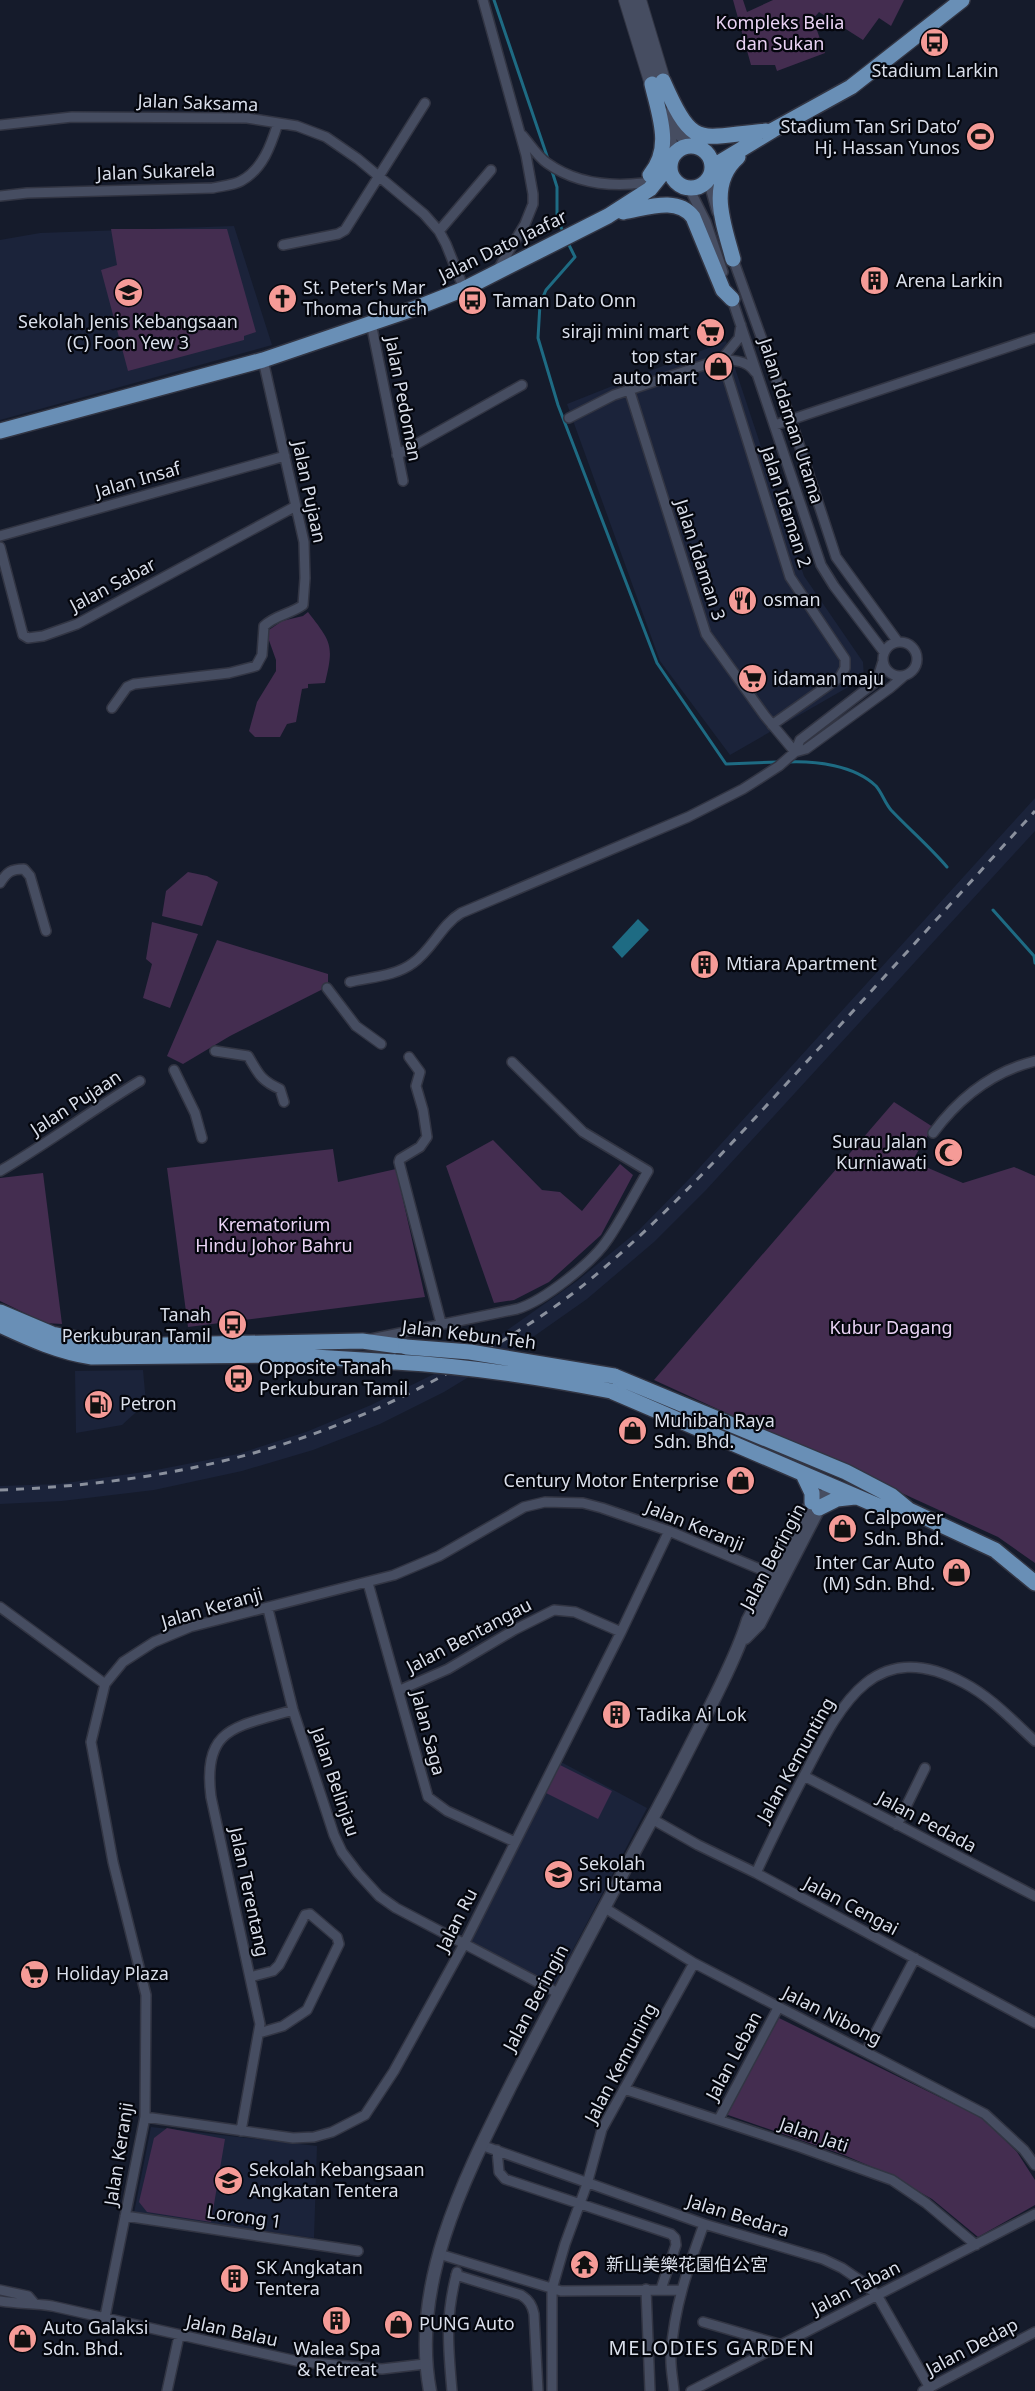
<svg xmlns="http://www.w3.org/2000/svg" width="1035" height="2391" viewBox="0 0 1035 2391" font-family="'Noto Sans','Noto Sans SC',sans-serif">
	<style>
		.built { fill: #1b233a }
		.green { fill: #442d50 }
		.water { fill: #1e6b83 }
		.lines { fill: none; stroke-linecap: round; stroke-linejoin: round }
		.stream { stroke: #1e6b83; stroke-width: 3 }
		.minor-casing { stroke: #323543; stroke-width: 12 }
		.tertiary-casing { stroke: #323543; stroke-width: 15 }
		.secondary-casing { stroke: #323543; stroke-width: 16 }
		.primary-casing { stroke: #323543; stroke-width: 18 }
		.minor { stroke: #464d61; stroke-width: 9 }
		.tertiary { stroke: #464d61; stroke-width: 12 }
		.secondary { stroke: #464d61; stroke-width: 14 }
		.primary { stroke: #698fb6; stroke-width: 15 }
		.rail { stroke: #8a909d; stroke-width: 3; stroke-dasharray: 8 8; stroke-linecap: butt }
		.primary-bridge-casing { stroke: #323543; stroke-width: 18; stroke-linecap: butt }
		.primary-bridge { stroke: #698fb6; stroke-width: 15 }
		.labels { text-anchor: middle; stroke-width: 4.5; stroke-linejoin: round; paint-order: stroke }
		.park-label { font-size: 18px; fill: #ead3f5; stroke: #04060d }
		.poi-label { font-size: 18px; fill: #dadfeb; stroke: #04060d; text-anchor: start }
		.street-label { font-size: 18px; fill: #dadfeb; stroke: #04060d }
		.neighbourhood-label { font-size: 20px; letter-spacing: 1.5px; fill: #dadfeb; stroke: #04060d }
	</style>
	<rect width="100%" height="100%" fill="#151b2b"/>
	<path class="built" d="M 234,226 L 272,345 L 0,420 L 0,240 L 40,233 Z
		M 726,341 L 804,576 L 863,662 L 864,678 L 730,755 L 660,661 L 567,404 Z
		M 1035,798 L 1035,831 L 706,1190 L 654,1242 L 587,1299 L 523,1344 L 444,1392 L 380,1424 L 313,1450 L 242,1471 L 154,1490 L 62,1501 L 0,1504 L 0,1486 L 59,1484 L 151,1471 L 238,1454 L 306,1432 L 371,1405 L 434,1374 L 503,1333 L 577,1281 L 639,1230 L 691,1177 Z
		M 143,1370 L 146,1403 L 122,1425 L 76,1433 L 75,1371 Z
		M 561,1762 L 647,1808 L 554,1986 L 469,1940 Z
		M 151,2127 L 317,2146 L 314,2238 L 134,2213 Z"/>
	<path class="green" d="M 733,0 L 743,0 L 747,12 L 773,0 L 904,0 L 891,26 L 879,18 L 863,40 L 819,12 L 813,19 L 825,53 L 777,71 L 775,65 L 751,65 Z
		M 111,229 L 227,229 L 256,332 L 244,336 L 244,340 L 128,371 L 101,270 L 117,265 Z
		M 308,612 C 332,643 334,645 325,683 L 308,684 L 308,688 L 302,689 L 296,722 L 287,724 L 280,737 L 255,737 L 249,731 L 257,702 L 276,671 L 276,660 L 266,632 L 282,621 L 303,616 Z
		M 188,872 L 207,876 L 218,882 L 202,926 L 162,916 L 166,891 Z
		M 152,922 L 198,934 L 170,1008 L 143,998 L 152,964 L 146,959 Z
		M 217,940 L 328,974 L 328,982 L 321,990 L 230,1036 L 183,1064 L 167,1056 Z
		M 894,1102 L 933,1127 L 912,1161 L 963,1183 L 1014,1167 L 1035,1176 L 1035,1563 L 998,1537 L 654,1380 Z
		M 493,1140 L 542,1190 L 560,1192 L 582,1211 L 620,1164 L 633,1175 L 601,1235 L 549,1282 L 514,1300 L 494,1303 L 446,1166 Z
		M 333,1149 L 338,1182 L 396,1169 L 425,1297 L 188,1327 L 167,1168 Z
		M 43,1173 L 62,1324 L 45,1323 L 0,1301 L 0,1178 Z
		M 560,1765 L 612,1791 L 598,1819 L 546,1793 Z
		M 779,2018 L 982,2118 L 1017,2152 L 1035,2180 L 1035,2205 L 978,2237 L 932,2199 L 886,2173 L 844,2155 L 728,2115 L 728,2110 Z
		M 167,2128 L 225,2139 L 211,2222 L 147,2212 L 139,2202 L 154,2138 Z"/>
	<path class="water" d="M 638,919 L 649,930 L 622,958 L 612,947 Z"/>
	<g class="lines">
		<path class="stream" d="M 494,0 L 548,159
			M 551,168 L 557,187 L 557,218 L 564,234
			M 568,243 L 575,257 L 546,290 L 540,304 L 538,338 L 558,405 L 657,663 L 726,764 L 778,762
			M 788,762 C 816,761 854,765 876,786 C 882,793 885,803 891,810 C 909,829 929,846 947,867
			M 993,910 L 1034,956 L 1035,963"/>
		<defs>
			<path id="minor" d="M 483,0 L 526,155 L 533,194 L 533,204 L 525,224 L 497,271
				M 0,125 L 72,117 L 247,118 L 297,126 L 326,137 L 358,159 L 424,214 L 439,231 L 446,244 L 464,289
				M 522,135 C 530,144 537,156 547,163 C 575,183 610,187 643,183
				M 708,180 L 717,212
				M 689,188 L 706,222 L 723,272
				M 0,196 L 27,193 L 213,188 C 222,186 234,185 241,181 C 263,169 271,145 278,123
				M 439,231 L 491,170
				M 283,245 L 338,234 L 345,230 L 425,103
				M 732,256 L 791,420 L 836,557 L 898,642
				M 731,296 L 821,565 L 834,586 L 884,652
				M 371,323 L 403,481
				M 722,359 L 790,577 L 845,659 L 845,668 L 840,677 L 772,725
				M 722,359 L 739,338 L 741,325
				M 629,389 L 706,634 L 765,716 L 795,752
				M 569,418 L 614,395 L 722,359 C 735,361 747,360 755,372
				M 775,425 L 1035,338
				M 397,455 L 522,385
				M 0,536 L 285,456
				M 0,547 L 23,635 L 28,638 L 43,636 L 77,624 L 296,506
				M883 659a17 17 0 1 1 34 0a17 17 0 1 1-34 0Z
				M 112,708 L 127,687 L 134,684 L 229,673 L 256,666 L 262,655 L 264,626 C 275,615 291,614 303,605 L 305,578 L 304,542 L 263,360
				M 795,752 L 800,740 L 873,684 L 879,674 L 883,661
				M 0,883 C 7,872 11,869 24,869 L 30,876 L 46,931
				M 350,982 C 371,977 396,976 413,963 C 432,950 441,925 461,913 L 688,817 L 743,789 L 779,766 L 795,752 L 806,749 L 890,688 L 904,676
				M 327,988 L 356,1026 L 381,1044
				M 215,1051 L 248,1056 C 259,1074 260,1080 280,1089 L 284,1102
				M 409,1057 L 420,1072 L 416,1086 L 423,1110 L 427,1137 L 420,1147 L 400,1159 L 399,1162 L 441,1323
				M 174,1070 L 195,1113 L 202,1138
				M 933,1133 C 959,1098 991,1072 1035,1061
				M 0,1171 C 48,1143 92,1110 140,1081
				M 371,1339 L 517,1309 C 544,1301 593,1262 608,1239 C 623,1217 635,1193 648,1171 L 583,1132 L 512,1062
				M 368,1583 L 428,1797 L 447,1811 L 515,1842
				M 0,1607 L 105,1684
				M 268,1609 L 293,1710 L 334,1835 L 342,1852 L 358,1873 L 379,1896 L 396,1908 L 558,1993
				M 400,1690 L 448,1669 L 514,1630 L 554,1610 L 575,1612 L 621,1632
				M 804,1776 L 1035,1896
				M 652,1819 L 698,1845 L 756,1873 L 1035,2023
				M 897,1825 L 925,1768
				M 756,1873 C 772,1838 789,1804 807,1770 C 842,1702 876,1636 964,1683 C 991,1697 1013,1721 1035,1741
				M 605,1908 L 694,1963 L 985,2114 L 1024,2150 L 1035,2165
				M 250,1977 L 273,1971 L 279,1965 L 305,1915 L 310,1914 L 337,1937 L 339,1944 L 307,2010 L 283,2026 L 259,2033
				M 866,2051 L 915,1958
				M 624,2089 L 800,2147 L 892,2180 L 926,2203 L 976,2245
				M 145,2117 L 293,2138 L 314,2137 L 332,2132 L 365,2115 L 394,2071 L 462,1948 L 621,1632 L 669,1531
				M 719,2119 L 778,2008
				M 241,2131 L 260,2024 L 211,1797 C 202,1726 237,1727 293,1710
				M 481,2145 L 704,2224 L 823,2259 L 842,2268 L 861,2281 L 877,2295 L 930,2388
				M 497,2150 L 499,2172 L 505,2179 L 671,2234 L 675,2238 L 676,2245 L 661,2289
				M 125,2216 L 358,2251
				M 439,2254 L 561,2291 L 680,2290
				M 456,2275 L 521,2295 C 529,2300 532,2305 534,2314 L 538,2391
				M 646,2289 L 650,2391
				M 0,2290 L 28,2296 L 34,2303
				M 0,2301 C 18,2304 34,2303 52,2306 L 301,2362 L 382,2369 L 425,2364
				M 105,2317 L 145,2117 L 146,1995 L 113,1862 L 91,1742 L 105,1684 L 123,1662 L 154,1642 L 190,1627 L 394,1575 L 439,1556 L 524,1507 L 545,1502 L 583,1503 L 602,1508 L 669,1531 L 774,1575
				M 703,2322 L 782,2345
				M 167,2391 L 179,2336
				M 452,2391 C 448,2346 445,2317 457,2272
				M 552,2391 L 552,2289 L 565,2244 L 587,2184 L 602,2129 L 694,1963
				M 674,2391 C 673,2379 670,2366 671,2354 C 674,2307 688,2268 704,2224
				M 691,2391 L 1035,2214
				M 923,2391 L 1035,2332"/>
			<path id="tertiary" d="M 745,1638 L 759,1624 L 831,1485
				M 430,2391 C 410,2284 464,2179 511,2085 C 559,1992 608,1900 658,1808 C 678,1771 697,1733 716,1695 C 728,1670 740,1647 748,1620 L 816,1494"/>
			<path id="secondary" d="M 626,0 L 655,94
				M 639,0 L 666,90
				M 673,111 L 682,135 L 693,146
				M 664,121 L 673,154"/>
			<path id="primary" d="M 663,81 C 694,151 697,137 766,131
				M670 167a21 21 0 1 1 42 0a21 21 0 1 1-42 0Z
				M 712,167 L 773,130 L 851,87 L 962,0
				M 650,175 C 673,148 659,115 652,84
				M 623,212 C 647,208 677,196 693,217 L 723,290 L 732,299
				M 733,259 C 724,225 707,184 738,157
				M 0,431 L 263,360 L 416,308 L 464,289 L 608,216 L 650,189 L 670,164
				M 0,1312 L 52,1334 L 96,1343 L 162,1345 L 362,1341 L 406,1347
				M 0,1325 C 30,1339 59,1352 92,1357 L 282,1355 L 395,1362
				M 614,1376 L 846,1472 L 892,1496 L 909,1510 L 995,1550 L 1035,1583
				M 611,1391 L 883,1508 L 909,1510
				M 803,1474 L 812,1493 L 812,1502
				M 819,1508 L 837,1499 L 855,1497"/>
		</defs>
		<use href="#minor" class="minor-casing"/>
		<use href="#tertiary" class="tertiary-casing"/>
		<use href="#secondary" class="secondary-casing"/>
		<use href="#primary" class="primary-casing"/>
		<use href="#minor" class="minor"/>
		<use href="#tertiary" class="tertiary"/>
		<use href="#secondary" class="secondary"/>
		<use href="#primary" class="primary"/>
		<path class="rail" d="M 0,1490 C 180,1483 329,1446 484,1352 C 519,1331 554,1309 586,1283 C 664,1219 732,1143 800,1069 C 879,983 957,897 1035,811"/>
		<defs>
			<path id="primary-bridge" d="M 406,1347 L 470,1352 L 614,1376
				M 395,1362 C 467,1366 540,1377 611,1391"/>
		</defs>
		<use href="#primary-bridge" class="primary-bridge-casing"/>
		<use href="#primary-bridge" class="primary-bridge"/>
	</g>
	<defs>
		<symbol id="bus-disc" viewBox="-11 -11 22 22"><circle r="9.5" fill="#f59b97" stroke="#04060d"/><path d="M-5-6H5V4H4V6H2V4H-2V6H-4V4H-5ZM-3.5-4V0h7V-4ZM-3.5 1.2v1.5H-2V1.2ZM2 1.2v1.5H3.5V1.2Z" fill="#111"/></symbol>
		<symbol id="stadium-disc" viewBox="-11 -11 22 22"><circle r="9.5" fill="#f59b97" stroke="#04060d"/><path d="M0-5a6.5 5 0 1 0 0 10a6.5 5 0 1 0 0-10ZM-3.5-1.8h7v3.6h-7Z" fill="#111"/></symbol>
		<symbol id="building-disc" viewBox="-11 -11 22 22"><circle r="9.5" fill="#f59b97" stroke="#04060d"/><path d="M-4-6H4V6H1V3H-1V6H-4ZM-2.5-4.3h1.7v1.8h-1.7ZM.8-4.3h1.7v1.8H.8ZM-2.5-1h1.7V.8h-1.7ZM.8-1h1.7V.8H.8Z" fill="#111"/></symbol>
		<symbol id="school-disc" viewBox="-11 -11 22 22"><circle r="9.5" fill="#f59b97" stroke="#04060d"/><path d="M0-5L7-2L0 1L-7-2ZM-4 1L0 2.5L4 1V4Q0 6-4 4Z" fill="#111"/></symbol>
		<symbol id="church-disc" viewBox="-11 -11 22 22"><circle r="9.5" fill="#f59b97" stroke="#04060d"/><path d="M-1.2-6h2.4v3.5h3.3v2.4h-3.3V6h-2.4V-.1h-3.3v-2.4h3.3Z" fill="#111"/></symbol>
		<symbol id="supermarket-disc" viewBox="-11 -11 22 22"><circle r="9.5" fill="#f59b97" stroke="#04060d"/><path d="M-6-5.5h2.5l.6 2H6L4.5 2H-2.5L-4.4-4H-6ZM-1.5 3.2a1.3 1.3 0 1 0 .1 0ZM3 3.2a1.3 1.3 0 1 0 .1 0Z" fill="#111"/></symbol>
		<symbol id="shop-disc" viewBox="-11 -11 22 22"><circle r="9.5" fill="#f59b97" stroke="#04060d"/><path d="M-5-2.5h2.3a2.7 3.5 0 0 1 5.4 0H5L5.5 6h-11ZM-1.5-2.5h3a1.5 2.3 0 0 0-3 0Z" fill="#111"/></symbol>
		<symbol id="restaurant-disc" viewBox="-11 -11 22 22"><circle r="9.5" fill="#f59b97" stroke="#04060d"/><path d="M-5-6h1v4h1v-4h1v4h1v-4h1v5L-1.5 .5V6h-2V.5L-5-1ZM5-6V6H3V1.5H1.5Q1.5-4 5-6Z" fill="#111"/></symbol>
		<symbol id="mosque-disc" viewBox="-11 -11 22 22"><circle r="9.5" fill="#f59b97" stroke="#04060d"/><path d="M3.5-4.9A6 6 0 1 0 3.5 4.9A5 5 0 1 1 3.5-4.9Z" fill="#111"/></symbol>
		<symbol id="fuel-disc" viewBox="-11 -11 22 22"><circle r="9.5" fill="#f59b97" stroke="#04060d"/><path d="M-5.5-6h7V0h2V4h1.3V-2.5L3-4.5l.8-.8L6-3V5H2.5V1h-1V6h-7ZM-4.2-4.7v3.2H.2V-4.7Z" fill="#111"/></symbol>
		<symbol id="temple-disc" viewBox="-11 -11 22 22"><circle r="9.5" fill="#f59b97" stroke="#04060d"/><path d="M0-6L5-2H3V0L6.5 2.5H4V6H1.5V3h-3V6H-4V2.5H-6.5L-3 0V-2H-5Z" fill="#111"/></symbol>
	</defs>
	<g fill-rule="evenodd">
		<use href="#bus-disc" x="918" y="26" width="33" height="33"/>
		<use href="#stadium-disc" x="964" y="120" width="33" height="33"/>
		<use href="#building-disc" x="858" y="264" width="33" height="33"/>
		<use href="#school-disc" x="112" y="276" width="33" height="33"/>
		<use href="#church-disc" x="266" y="282" width="33" height="33"/>
		<use href="#bus-disc" x="456" y="284" width="33" height="33"/>
		<use href="#supermarket-disc" x="694" y="316" width="33" height="33"/>
		<use href="#shop-disc" x="702" y="350" width="33" height="33"/>
		<use href="#restaurant-disc" x="726" y="584" width="33" height="33"/>
		<use href="#supermarket-disc" x="736" y="662" width="33" height="33"/>
		<use href="#building-disc" x="688" y="948" width="33" height="33"/>
		<use href="#mosque-disc" x="932" y="1136" width="33" height="33"/>
		<use href="#bus-disc" x="216" y="1308" width="33" height="33"/>
		<use href="#bus-disc" x="222" y="1362" width="33" height="33"/>
		<use href="#fuel-disc" x="82" y="1388" width="33" height="33"/>
		<use href="#shop-disc" x="616" y="1414" width="33" height="33"/>
		<use href="#shop-disc" x="724" y="1464" width="33" height="33"/>
		<use href="#shop-disc" x="826" y="1512" width="33" height="33"/>
		<use href="#shop-disc" x="940" y="1556" width="33" height="33"/>
		<use href="#building-disc" x="600" y="1698" width="33" height="33"/>
		<use href="#school-disc" x="542" y="1858" width="33" height="33"/>
		<use href="#supermarket-disc" x="18" y="1958" width="33" height="33"/>
		<use href="#school-disc" x="212" y="2164" width="33" height="33"/>
		<use href="#temple-disc" x="568" y="2248" width="33" height="33"/>
		<use href="#building-disc" x="218" y="2262" width="33" height="33"/>
		<use href="#building-disc" x="320" y="2304" width="33" height="33"/>
		<use href="#shop-disc" x="382" y="2308" width="33" height="33"/>
		<use href="#shop-disc" x="6" y="2322" width="33" height="33"/>
	</g>
	<g class="labels">
		<g class="park-label">
			<text x="780" y="29">Kompleks Belia<tspan x="780" dy="21">dan Sukan</tspan></text>
			<text x="274" y="1231">Krematorium<tspan x="274" dy="21">Hindu Johor Bahru</tspan></text>
			<text x="891" y="1334">Kubur Dagang</text>
		</g>
		<g class="poi-label">
			<text x="935" y="77" text-anchor="middle">Stadium Larkin</text>
			<text x="960" y="133" text-anchor="end">Stadium Tan Sri Dato’<tspan x="960" dy="21">Hj. Hassan Yunos</tspan></text>
			<text x="896" y="287">Arena Larkin</text>
			<text x="303" y="294">St. Peter's Mar<tspan x="303" dy="21">Thoma Church</tspan></text>
			<text x="493" y="307">Taman Dato Onn</text>
			<text x="128" y="328" text-anchor="middle">Sekolah Jenis Kebangsaan<tspan x="128" dy="21">(C) Foon Yew 3</tspan></text>
			<text x="689" y="338" text-anchor="end">siraji mini mart</text>
			<text x="697" y="363" text-anchor="end">top star<tspan x="697" dy="21">auto mart</tspan></text>
			<text x="763" y="606">osman</text>
			<text x="773" y="685">idaman maju</text>
			<text x="726" y="970">Mtiara Apartment</text>
			<text x="927" y="1148" text-anchor="end">Surau Jalan<tspan x="927" dy="21">Kurniawati</tspan></text>
			<text x="211" y="1321" text-anchor="end">Tanah<tspan x="211" dy="21">Perkuburan Tamil</tspan></text>
			<text x="259" y="1374">Opposite Tanah<tspan x="259" dy="21">Perkuburan Tamil</tspan></text>
			<text x="120" y="1410">Petron</text>
			<text x="654" y="1427">Muhibah Raya<tspan x="654" dy="21">Sdn. Bhd.</tspan></text>
			<text x="719" y="1487" text-anchor="end">Century Motor Enterprise</text>
			<text x="864" y="1524">Calpower<tspan x="864" dy="21">Sdn. Bhd.</tspan></text>
			<text x="935" y="1569" text-anchor="end">Inter Car Auto<tspan x="935" dy="21">(M) Sdn. Bhd.</tspan></text>
			<text x="637" y="1721">Tadika Ai Lok</text>
			<text x="579" y="1870">Sekolah<tspan x="579" dy="21">Sri Utama</tspan></text>
			<text x="56" y="1980">Holiday Plaza</text>
			<text x="249" y="2176">Sekolah Kebangsaan<tspan x="249" dy="21">Angkatan Tentera</tspan></text>
			<text x="606" y="2271">新山美樂花園伯公宮</text>
			<text x="256" y="2274">SK Angkatan<tspan x="256" dy="21">Tentera</tspan></text>
			<text x="419" y="2330">PUNG Auto</text>
			<text x="43" y="2334">Auto Galaksi<tspan x="43" dy="21">Sdn. Bhd.</tspan></text>
			<text x="337" y="2355" text-anchor="middle">Walea Spa<tspan x="337" dy="21">&amp; Retreat</tspan></text>
		</g>
		<g class="street-label">
			<text transform="translate(198 103) rotate(2)" y="6">Jalan Saksama</text>
			<text transform="translate(156 172) rotate(-2)" y="6">Jalan Sukarela</text>
			<text transform="translate(503 246) rotate(-26)" y="6">Jalan Dato Jaafar</text>
			<text transform="translate(403 399) rotate(79)" y="6">Jalan Pedoman</text>
			<text transform="translate(791 421) rotate(72)" y="6">Jalan Idaman Utama</text>
			<text transform="translate(138 480) rotate(-16)" y="6">Jalan Insaf</text>
			<text transform="translate(309 492) rotate(78)" y="6">Jalan Pujaan</text>
			<text transform="translate(786 507) rotate(72)" y="6">Jalan Idaman 2</text>
			<text transform="translate(700 560) rotate(72)" y="6">Jalan Idaman 3</text>
			<text transform="translate(113 585) rotate(-28)" y="6">Jalan Sabar</text>
			<text transform="translate(76 1103) rotate(-33)" y="6">Jalan Pujaan</text>
			<text transform="translate(469 1335) rotate(7)" y="6">Jalan Kebun Teh</text>
			<text transform="translate(695 1526) rotate(22)" y="6">Jalan Keranji</text>
			<text transform="translate(773 1557) rotate(-62)" y="6">Jalan Beringin</text>
			<text transform="translate(212 1608) rotate(-16)" y="6">Jalan Keranji</text>
			<text transform="translate(469 1636) rotate(-28)" y="6">Jalan Bentangau</text>
			<text transform="translate(428 1733) rotate(75)" y="6">Jalan Saga</text>
			<text transform="translate(796 1760) rotate(-61)" y="6">Jalan Kemunting</text>
			<text transform="translate(335 1782) rotate(71)" y="6">Jalan Belinjau</text>
			<text transform="translate(927 1822) rotate(28)" y="6">Jalan Pedada</text>
			<text transform="translate(249 1892) rotate(78)" y="6">Jalan Terentang</text>
			<text transform="translate(851 1906) rotate(28)" y="6">Jalan Cengai</text>
			<text transform="translate(457 1920) rotate(-63)" y="6">Jalan Ru</text>
			<text transform="translate(536 1998) rotate(-62)" y="6">Jalan Beringin</text>
			<text transform="translate(832 2016) rotate(27)" y="6">Jalan Nibong</text>
			<text transform="translate(734 2056) rotate(-62)" y="6">Jalan Leban</text>
			<text transform="translate(621 2063) rotate(-62)" y="6">Jalan Kemuning</text>
			<text transform="translate(814 2135) rotate(19)" y="6">Jalan Jati</text>
			<text transform="translate(119 2154) rotate(-81)" y="6">Jalan Keranji</text>
			<text transform="translate(738 2216) rotate(17)" y="6">Jalan Bedara</text>
			<text transform="translate(244 2217) rotate(8)" y="6">Lorong 1</text>
			<text transform="translate(856 2288) rotate(-27)" y="6">Jalan Taban</text>
			<text transform="translate(232 2331) rotate(12)" y="6">Jalan Balau</text>
			<text transform="translate(972 2347) rotate(-28)" y="6">Jalan Dedap</text>
		</g>
		<g class="neighbourhood-label">
			<text x="712" y="2355">MELODIES GARDEN</text>
		</g>
	</g>
</svg>
